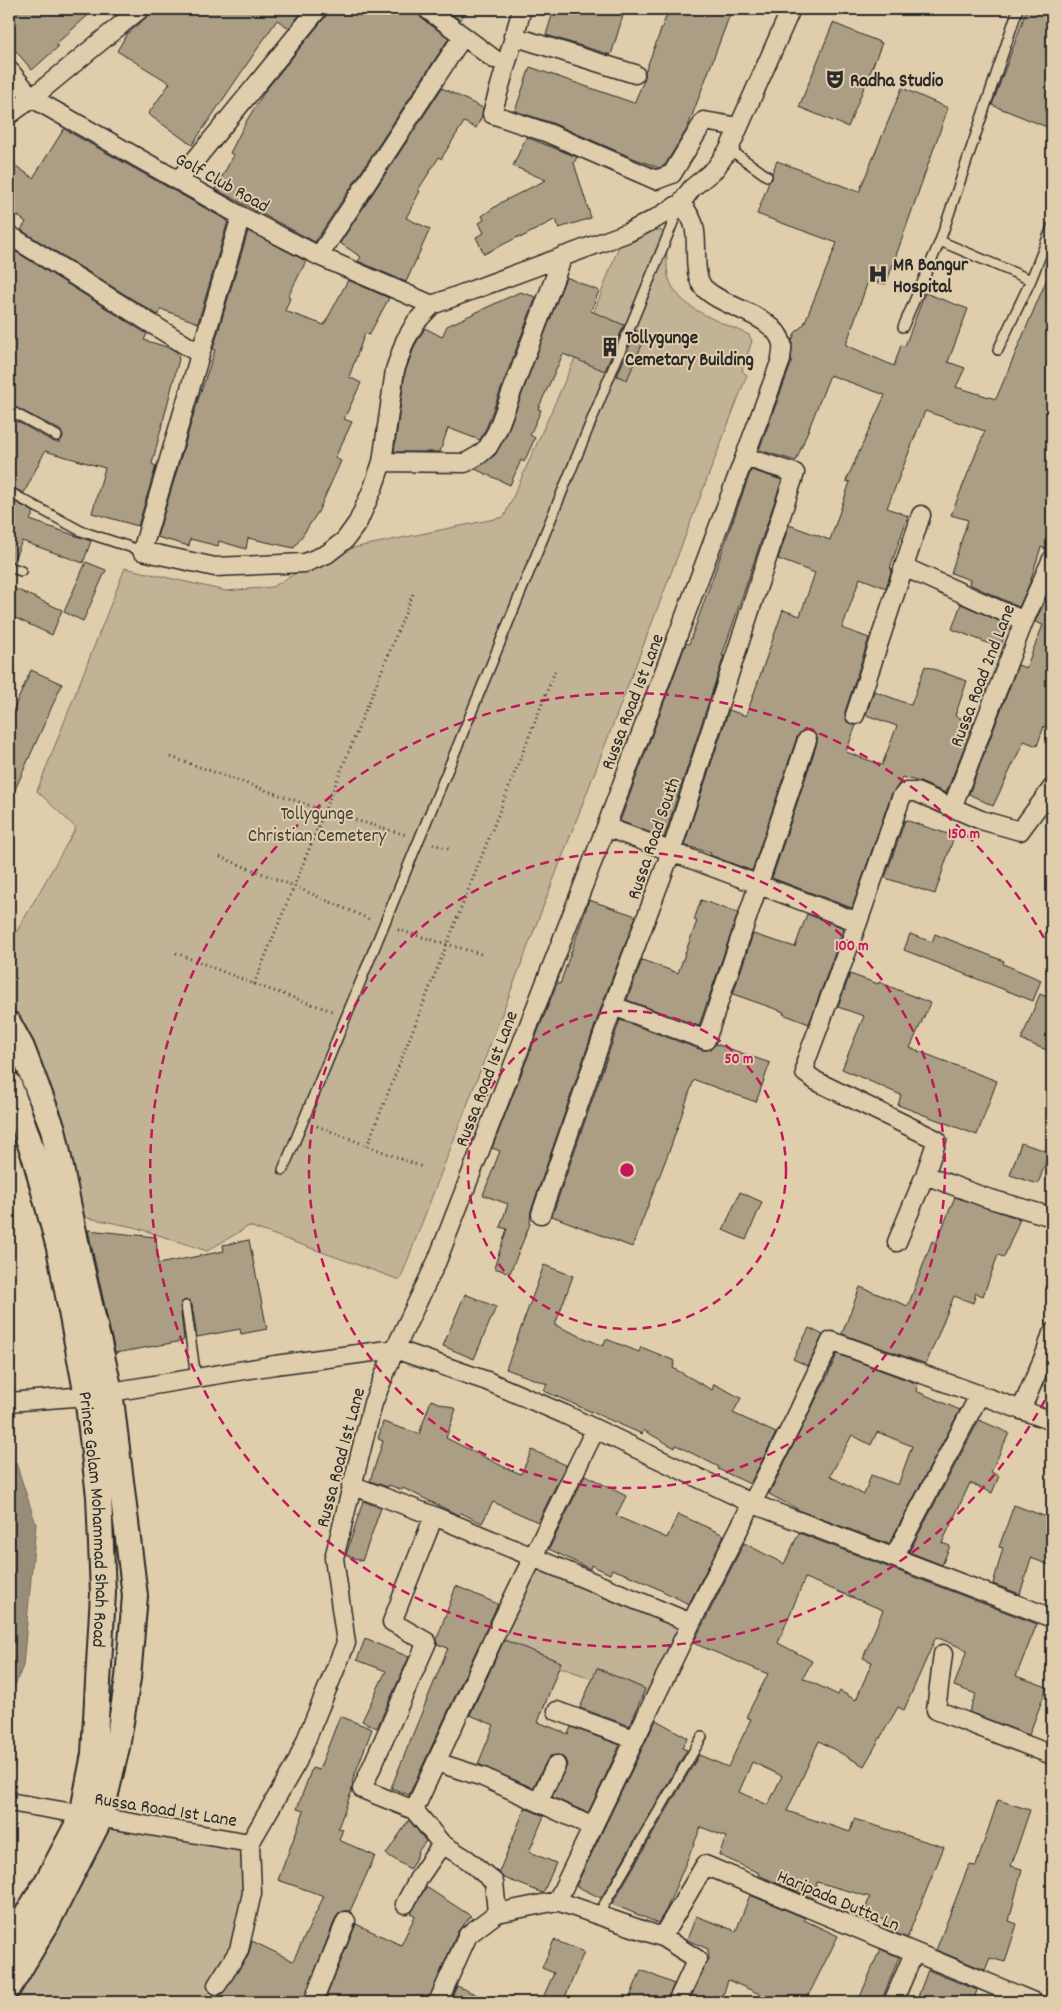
<svg xmlns="http://www.w3.org/2000/svg" width="1061" height="2011" viewBox="0 0 1061 2011" font-family="Dekko,sans-serif">
	<style>
		.green { fill: #c2b296; stroke: #766e60 }
		.water { fill: #988d79; stroke: #6c665a }
		.building { fill: #ab9e85; stroke: #2b2b2b; fill-rule: evenodd }
		.lines { fill: none; stroke-linecap: round; stroke-linejoin: round }
		.lane-casing { stroke: #2b2b2b; stroke-width: 12 }
		.street-casing { stroke: #2b2b2b; stroke-width: 21 }
		.secondary-casing { stroke: #2b2b2b; stroke-width: 28 }
		.path { stroke: #2b2b2b; stroke-width: 3; stroke-dasharray: 1 4; stroke-linecap: butt }
		.lane { stroke: #e0cdab; stroke-width: 9 }
		.street { stroke: #e0cdab; stroke-width: 18 }
		.secondary { stroke: #e0cdab; stroke-width: 24 }
		.ring { fill: none; stroke: #c2185b; stroke-width: 2.5; stroke-dasharray: 9 6 }
		.labels { text-anchor: middle; stroke-width: 4; stroke-linejoin: round; paint-order: stroke }
		.poi-label { font-size: 19px; font-weight: bold; fill: #2b2b2b; stroke: #e0cdab; text-anchor: start }
		.street-label { font-size: 19px; fill: #2b2b2b; stroke: #e0cdab }
		.park-label { font-size: 19px; fill: #423f3b; stroke: #e0cdab }
		.centre { fill: #c2185b; stroke: #e0cdab; stroke-width: 2.5 }
		.ring-label { font-size: 15px; text-anchor: middle; font-weight: bold; fill: #c2185b; stroke: #e0cdab; stroke-width: 4; stroke-linejoin: round; paint-order: stroke }
	</style>
	<rect width="100%" height="100%" fill="#e0cdab"/>
	<filter id="ink" filterUnits="userSpaceOnUse"><feTurbulence type="fractalNoise" baseFrequency=".02" numOctaves="2"/><feDisplacementMap in="SourceGraphic" scale="10" xChannelSelector="R" yChannelSelector="G"/><feConvolveMatrix kernelMatrix="1 2 1 2 8 2 1 2 1" color-interpolation-filters="sRGB"/></filter>
	<g filter="url(#ink)">
		<path class="green" d="M 661,230 C 670,244 665,259 668,275 C 676,310 721,321 749,335 L 752,341 L 742,371 L 747,375 L 400,1280 L 249,1226 L 207,1251 L 134,1227 L 63,1213 L 9,1060 L 9,945 L 76,828 L 37,791 L 125,568 L 226,591 L 272,587 L 333,552 L 504,517 L 585,336 L 622,238 L 640,231 Z
			M 535,1563 L 685,1626 L 646,1698 L 496,1644 Z
			M 72,1823 L 247,1850 L 245,1895 L 236,1948 L 202,2002 L 9,2002 L 9,1928 Z"/>
		<path class="water" d="M 9,1461 L 16,1463 L 36,1524 L 23,1666 L 9,1700 Z"/>
		<path class="building" d="M 21,9 L 95,9 L 56,44 L 58,47 L 32,70 L 9,43 L 9,19 Z
			M 150,9 L 297,9 L 302,12 L 289,28 L 277,20 L 192,145 L 148,114 L 170,83 L 117,51 L 127,34 L 147,17 Z
			M 328,9 L 417,9 L 421,18 L 449,38 L 315,242 L 215,189 L 234,155 L 230,153 L 247,120 L 265,91 L 326,16 Z
			M 444,9 L 469,9 L 460,20 Z
			M 554,9 L 625,9 L 611,55 L 546,35 Z
			M 669,9 L 732,9 L 687,129 L 665,165 L 659,168 L 633,158 L 552,123 L 515,111 L 530,67 L 634,103 L 645,78 L 645,72 Z
			M 1027,9 L 1052,9 L 1052,129 L 992,105 Z
			M 833,23 L 882,43 L 848,127 L 799,107 Z
			M 442,88 L 483,108 L 482,116 L 476,128 L 464,122 L 441,159 L 439,157 L 418,190 L 420,191 L 406,218 L 430,229 L 406,282 L 358,261 L 361,257 L 340,243 Z
			M 902,88 L 948,108 L 886,284 L 868,281 L 846,345 L 894,366 L 901,345 L 905,346 L 925,293 L 968,309 L 948,362 L 965,368 L 956,387 L 996,399 L 1052,267 L 1052,534 L 1046,549 L 1041,547 L 1029,585 L 1019,607 L 969,584 L 970,580 L 951,573 L 968,520 L 951,515 L 985,431 L 925,411 L 887,508 L 908,516 L 890,568 L 892,568 L 886,588 L 860,578 L 842,628 L 869,638 L 845,712 L 847,722 L 856,725 L 846,752 L 882,765 L 897,726 L 866,715 L 874,691 L 911,705 L 925,666 L 967,681 L 955,716 L 974,723 L 946,793 L 920,782 L 902,777 L 899,784 L 891,795 L 852,908 L 772,878 L 817,743 L 817,737 L 811,730 L 804,730 L 797,737 L 752,871 L 710,855 L 711,853 L 684,845 L 729,710 L 746,716 L 783,610 L 800,616 L 815,573 L 778,559 L 789,525 L 830,540 L 850,482 L 846,481 L 885,395 L 830,375 L 796,461 L 759,450 L 791,364 L 792,341 L 795,333 L 804,324 L 837,243 L 757,214 L 769,182 L 772,179 L 772,173 L 777,161 L 859,192 Z
			M 64,129 L 228,221 L 198,323 L 161,309 L 158,315 L 21,230 L 26,222 L 9,209 L 9,161 L 33,178 Z
			M 526,137 L 577,157 L 574,163 L 591,218 L 559,228 L 556,219 L 520,238 L 520,236 L 484,254 L 476,237 L 484,233 L 479,223 L 484,220 L 482,216 L 502,202 L 546,180 L 513,166 Z
			M 248,231 L 306,261 L 288,297 L 290,298 L 285,311 L 324,325 L 348,280 L 389,298 L 369,335 L 365,333 L 349,377 L 361,383 L 344,419 L 352,422 L 335,458 L 341,461 L 318,512 L 294,548 L 248,538 L 246,549 L 219,541 L 218,546 L 190,539 L 189,546 L 157,537 L 198,400 L 215,350 L 213,349 Z
			M 10,248 L 147,334 L 144,340 L 170,348 L 177,352 L 179,359 L 152,464 L 156,466 L 138,526 L 92,513 L 105,468 L 45,451 L 24,493 L 9,486 L 9,417 L 54,442 L 60,442 L 63,436 L 60,430 L 9,404 Z
			M 566,277 L 599,291 L 591,311 L 624,325 L 605,371 L 563,354 L 538,409 L 541,410 L 530,435 L 535,438 L 524,462 L 521,460 L 510,485 L 475,469 L 495,455 L 506,436 Z
			M 520,292 L 536,297 L 487,426 L 480,440 L 448,428 L 440,452 L 394,452 L 405,372 L 415,345 L 425,328 L 442,337 L 447,326 Z
			M 636,330 L 646,335 L 627,380 L 617,376 Z
			M 751,470 L 782,480 L 722,656 L 724,656 L 664,838 L 620,821 L 686,643 L 689,644 Z
			M 9,499 L 34,512 L 30,520 L 91,541 L 83,563 L 22,541 L 13,562 L 9,561 Z
			M 86,562 L 106,570 L 83,621 L 64,612 Z
			M 9,586 L 62,610 L 52,635 L 9,615 Z
			M 1049,592 L 1052,594 L 1052,730 L 1044,726 L 1037,746 L 1024,741 L 993,806 L 969,794 L 1018,665 L 1026,668 L 1043,625 L 1035,622 Z
			M 961,604 L 1008,625 L 1000,648 L 952,629 Z
			M 31,670 L 62,684 L 9,803 L 9,720 Z
			M 905,820 L 954,836 L 935,894 L 885,878 Z
			M 589,900 L 636,916 L 603,1002 L 531,1211 L 530,1224 L 510,1273 L 494,1268 L 507,1229 L 500,1227 L 508,1204 L 483,1195 L 500,1151 L 492,1148 L 557,983 L 560,984 Z
			M 701,900 L 738,913 L 699,1026 L 627,1000 L 642,960 L 678,973 L 697,921 L 694,920 Z
			M 807,914 L 844,928 L 809,1024 L 783,1014 L 784,1012 L 733,994 L 753,934 L 795,947 Z
			M 910,934 L 932,942 L 935,934 L 1004,961 L 1003,964 L 1041,980 L 1033,1001 L 904,950 Z
			M 850,974 L 878,984 L 879,982 L 930,1003 L 910,1048 L 997,1081 L 977,1135 L 898,1105 L 901,1095 L 842,1069 L 864,1016 L 838,1007 Z
			M 1040,994 L 1052,999 L 1052,1037 L 1047,1050 L 1021,1040 Z
			M 620,1020 L 702,1050 L 708,1050 L 716,1044 L 770,1063 L 756,1102 L 695,1080 L 693,1082 L 671,1146 L 632,1247 L 552,1216 Z
			M 1021,1143 L 1049,1152 L 1038,1184 L 1010,1175 Z
			M 740,1192 L 762,1202 L 746,1240 L 723,1230 Z
			M 955,1197 L 1020,1219 L 1004,1257 L 998,1255 L 983,1296 L 976,1293 L 973,1303 L 954,1296 L 926,1364 L 842,1334 L 860,1287 L 908,1306 L 932,1241 L 936,1243 Z
			M 88,1230 L 156,1237 L 158,1264 L 224,1251 L 223,1245 L 249,1240 L 267,1329 L 241,1334 L 240,1329 L 197,1337 L 192,1305 L 189,1300 L 185,1300 L 180,1306 L 184,1339 L 183,1341 L 115,1353 Z
			M 544,1265 L 573,1276 L 555,1325 L 603,1346 L 606,1339 L 639,1352 L 641,1347 L 675,1361 L 673,1368 L 712,1390 L 714,1384 L 741,1398 L 733,1413 L 776,1433 L 750,1484 L 718,1469 L 719,1467 L 676,1445 L 675,1448 L 643,1430 L 642,1434 L 544,1391 L 547,1384 L 506,1369 Z
			M 465,1294 L 496,1307 L 474,1359 L 443,1346 Z
			M 809,1328 L 823,1335 L 808,1366 L 793,1359 Z
			M 837,1354 L 918,1384 L 916,1391 L 960,1410 L 889,1544 L 803,1512 L 769,1494 L 827,1377 ZM 877,1432 L 912,1446 L 898,1485 L 871,1475 L 864,1495 L 830,1476 L 852,1435 L 871,1445 Z
			M 431,1400 L 456,1409 L 446,1438 L 504,1467 L 521,1474 L 532,1450 L 566,1465 L 538,1522 L 493,1502 L 482,1523 L 461,1513 L 459,1515 L 450,1511 L 403,1488 L 402,1490 L 389,1485 L 388,1487 L 370,1481 L 383,1441 L 378,1439 L 383,1422 L 419,1434 Z
			M 979,1420 L 1009,1433 L 991,1472 L 999,1476 L 992,1493 L 970,1483 L 942,1543 L 950,1546 L 942,1565 L 909,1552 Z
			M 585,1475 L 626,1496 L 616,1516 L 667,1538 L 678,1514 L 724,1535 L 689,1604 L 638,1579 L 612,1569 L 610,1574 L 591,1565 L 590,1569 L 549,1549 Z
			M 363,1501 L 381,1508 L 362,1561 L 346,1555 Z
			M 1014,1505 L 1052,1519 L 1052,1566 L 1031,1558 L 1020,1594 L 993,1584 L 1003,1548 L 999,1547 Z
			M 799,1533 L 1037,1624 L 1016,1676 L 1047,1687 L 1029,1735 L 969,1712 L 976,1694 L 954,1686 L 967,1650 L 936,1637 L 904,1710 L 898,1707 L 864,1766 L 819,1741 L 787,1811 L 850,1832 L 854,1819 L 944,1847 L 907,1938 L 888,1930 L 890,1924 L 883,1922 L 884,1920 L 864,1912 L 870,1897 L 817,1882 L 812,1898 L 758,1875 L 759,1873 L 719,1855 L 726,1837 L 701,1827 L 666,1910 L 658,1923 L 612,1904 L 699,1755 L 728,1767 L 751,1719 L 746,1717 L 768,1674 L 693,1643 L 701,1628 L 744,1543 L 784,1564 ZM 805,1578 L 883,1610 L 863,1658 L 872,1662 L 856,1700 L 840,1691 L 838,1695 L 803,1678 L 812,1661 L 778,1643 ZM 752,1762 L 782,1776 L 768,1805 L 739,1792 Z
			M 456,1586 L 498,1604 L 409,1795 L 391,1788 L 448,1648 L 437,1644 L 437,1639 Z
			M 365,1639 L 409,1657 L 377,1728 L 362,1721 L 386,1671 L 357,1660 Z
			M 504,1640 L 561,1662 L 538,1722 L 568,1734 L 571,1727 L 620,1745 L 588,1813 L 552,1797 L 567,1765 L 565,1759 L 560,1755 L 550,1756 L 547,1760 L 533,1788 L 478,1764 L 494,1725 L 470,1715 Z
			M 597,1668 L 645,1689 L 630,1726 L 580,1708 Z
			M 340,1716 L 372,1729 L 352,1782 L 353,1783 L 352,1790 L 338,1828 L 343,1829 L 339,1840 L 375,1856 L 350,1911 L 344,1911 L 336,1917 L 303,2002 L 217,2002 L 248,1956 L 252,1941 L 293,1961 L 324,1896 L 278,1880 L 304,1811 L 297,1809 L 312,1768 L 319,1770 Z
			M 656,1720 L 688,1738 L 682,1748 L 687,1750 L 601,1898 L 576,1886 Z
			M 998,1800 L 1030,1810 L 1011,1866 L 1022,1869 L 1009,1921 L 1017,1924 L 1005,1962 L 990,1958 L 985,1970 L 936,1950 L 969,1865 L 976,1866 Z
			M 525,1808 L 544,1816 L 529,1852 L 556,1863 L 543,1893 L 502,1877 L 499,1872 Z
			M 409,1820 L 426,1841 L 417,1853 L 418,1854 L 410,1869 L 386,1854 Z
			M 426,1887 L 471,1916 L 458,1931 L 428,2002 L 324,2002 L 356,1924 L 401,1945 L 415,1916 L 411,1913 Z
			M 750,1895 L 805,1918 L 804,1920 L 838,1936 L 805,2002 L 778,2002 L 728,1980 L 721,2002 L 689,2002 L 708,1959 L 708,1949 L 687,1940 L 696,1916 L 736,1931 Z
			M 554,1940 L 584,1952 L 563,2002 L 541,2002 L 554,1973 L 542,1968 Z
			M 880,1949 L 899,1957 L 881,2002 L 858,2002 Z
			M 641,1970 L 674,1984 L 666,2002 L 628,2002 Z
			M 928,1970 L 977,1990 L 973,2002 L 916,2002 Z
			M 457,1986 L 493,2002 L 450,2002 Z"/>
		<g class="lines">
			<defs>
				<path id="lane" d="M 729,149 L 767,176
					M 940,241 L 1031,280 L 1052,227
					M 903,327 L 940,241 L 1018,9
					M 998,350 L 1031,280
					M 9,410 L 57,436
					M 9,492 L 81,531 L 142,551
					M 9,567 L 21,571
					M 283,1170 L 679,208
					M 186,1306 L 196,1378
					M 598,1915 L 702,1737"/>
				<path id="street" d="M 427,9 L 494,59
					M 522,9 L 492,114 L 548,133 L 656,180 L 672,174 L 704,121 L 739,127
					M 513,36 L 635,74
					M 9,70 L 32,98 L 241,216 L 319,256 L 432,305
					M 9,115 L 32,98 L 140,9
					M 178,181 L 318,9
					M 241,216 L 142,551 L 215,567 L 305,563 L 327,554 L 345,540 L 358,522 L 373,488 L 382,462 L 395,370 L 405,341 L 416,322 L 432,305 L 627,233 L 655,219 L 681,203 L 692,188 L 715,169 L 729,149 L 791,9
					M 9,235 L 200,354
					M 319,256 L 463,36
					M 382,462 L 465,463 L 479,455 L 488,447 L 497,431 L 563,256
					M 904,567 L 1024,621
					M 855,715 L 921,515
					M 952,808 L 1024,621 L 1052,559
					M 606,827 L 858,922
					M 613,1006 L 706,1040 L 807,740
					M 925,1175 L 984,1197 L 1052,1217
					M 541,1214 L 613,1006 L 671,852 L 795,473 L 745,457
					M 897,1242 L 925,1175 L 937,1140 L 816,1081 L 805,1073 L 806,1061 L 858,922 L 901,798 L 906,792 L 916,792 L 981,820 L 1020,831 L 1052,788
					M 9,1402 L 87,1396 L 275,1365 L 395,1349 L 487,1381 L 564,1414 L 751,1503 L 1052,1618
					M 1021,1410 L 1046,1352 L 1052,1333
					M 351,1485 L 434,1516 L 691,1623
					M 434,1516 L 392,1622 L 427,1642 L 362,1789 L 414,1810 L 442,1844 L 468,1860 L 494,1882 L 497,1913
					M 894,1557 L 979,1396
					M 943,1654 L 936,1710 L 1052,1755
					M 557,1711 L 634,1739
					M 436,1762 L 483,1777 L 591,1826
					M 9,1802 L 250,1843 L 297,1762 L 346,1643 L 334,1558 L 373,1403 L 395,1349 L 437,1261 L 606,827 L 781,360 C 781,355 783,349 782,344 C 776,315 724,308 705,289 C 691,276 699,244 694,226 C 692,217 686,210 681,203
					M 538,1802 L 556,1765
					M 414,1810 L 496,1633 L 595,1430
					M 557,1901 L 691,1623 L 796,1417 L 831,1341 L 1052,1421
					M 405,1904 L 420,1876 L 442,1844
					M 662,1937 L 705,1865 L 1034,2002
					M 217,1985 L 239,1950 L 252,1893 L 250,1843
					M 313,2002 L 346,1921
					M 438,2002 L 468,1935 L 497,1913 L 557,1901 L 662,1937 L 697,1959 L 677,2002
					M 893,2002 L 914,1953"/>
				<g id="secondary">
					<path d="M 9,1024 L 22,1048 L 53,1129 L 80,1261 L 110,1391 L 135,1596 L 128,1678 L 117,1747 L 100,1819 L 47,1923 L 9,1987"/>
					<path id="s1" d="M 9,1084 L 35,1158 L 59,1248 L 87,1396 L 99,1496 L 103,1593 L 94,1754 L 82,1816 L 48,1880 L 9,1944"/>
				</g>
			</defs>
			<use href="#lane" class="lane-casing"/>
			<use href="#street" class="street-casing"/>
			<use href="#secondary" class="secondary-casing"/>
			<path class="path" d="M 171,757 L 325,811 L 406,835
				M 433,844 L 449,849
				M 220,857 L 294,886 L 371,920
				M 398,930 L 481,954
				M 176,953 L 254,984 L 332,1011
				M 254,984 L 413,594
				M 317,1126 L 422,1167
				M 367,1146 L 555,671"/>
			<use href="#lane" class="lane"/>
			<use href="#street" class="street"/>
			<use href="#secondary" class="secondary"/>
		</g>
	</g>
	<g class="ring">
		<circle cx="627" cy="1170" r="159"/>
		<circle cx="627" cy="1170" r="318"/>
		<path d="M1052 1387A477 477 0 1 1 1052 953"/>
	</g>
	<defs>
		<symbol id="theatre-bare" viewBox="-9 -9 18 18"><path d="M-5-5.5Q0-4 5-5.5V0Q5 5 0 6Q-5 5-5 0ZM-3.3-2.5H-1v1.5H-3.3ZM1-2.5H3.3v1.5H1ZM-2.8 1Q0 5.5 2.8 1Z" fill="#2b2b2b" stroke="#e0cdab" stroke-width="2.5" paint-order="stroke"/></symbol>
		<symbol id="hospital-bare" viewBox="-9 -9 18 18"><path d="M-5-5h3v3.5h4V-5h3V5h-3V1.5h-4V5h-3Z" fill="#2b2b2b" stroke="#e0cdab" stroke-width="2.5" paint-order="stroke"/></symbol>
		<symbol id="building-bare" viewBox="-9 -9 18 18"><path d="M-4-6H4V6H1V3H-1V6H-4ZM-2.5-4.3h1.7v1.8h-1.7ZM.8-4.3h1.7v1.8H.8ZM-2.5-1h1.7V.8h-1.7ZM.8-1h1.7V.8H.8Z" fill="#2b2b2b" stroke="#e0cdab" stroke-width="2.5" paint-order="stroke"/></symbol>
	</defs>
	<g fill-rule="evenodd">
		<use href="#theatre-bare" x="821" y="65" width="28" height="28"/>
		<use href="#hospital-bare" x="864" y="260" width="28" height="28"/>
		<use href="#building-bare" x="596" y="333" width="28" height="28"/>
	</g>
	<g class="labels">
		<g class="poi-label">
			<text x="850" y="86">Radha Studio</text>
			<text x="893" y="270">MR Bangur<tspan x="893" dy="22">Hospital</tspan></text>
			<text x="625" y="343">Tollygunge<tspan x="625" dy="22">Cemetary Building</tspan></text>
		</g>
		<g class="street-label">
			<text transform="translate(223 181) rotate(29)" y="7">Golf Club Road</text>
			<text transform="translate(981 675) rotate(-69)" y="7">Russa Road 2nd Lane</text>
			<text transform="translate(631 701) rotate(-69)" y="7">Russa Road 1st Lane</text>
			<text transform="translate(652 838) rotate(-71)" y="7">Russa Road South</text>
			<text transform="translate(485 1078) rotate(-69)" y="7">Russa Road 1st Lane</text>
			<text transform="translate(339 1457) rotate(-75)" y="7">Russa Road 1st Lane</text>
			<text dy="7" stroke="none"><textPath href="#s1" startOffset="446">Prince Golam Mohammad Shah Road</textPath></text>
			<text transform="translate(166 1808) rotate(9)" y="7">Russa Road 1st Lane</text>
			<text transform="translate(839 1899) rotate(23)" y="7">Haripada Dutta Ln</text>
		</g>
		<g class="park-label">
			<text x="317" y="819">Tollygunge<tspan x="317" dy="22">Christian Cemetery</tspan></text>
		</g>
	</g>
	<circle cx="627" cy="1170" r="8" class="centre"/>
	<g class="ring-label">
		<text x="964" y="838">150 m</text>
		<text x="852" y="950">100 m</text>
		<text x="739" y="1063">50 m</text>
	</g>
	<rect width="1061" height="2011" fill="none" stroke="#e0cdab" stroke-width="30"/>
	<rect x="15" y="15" width="1031" height="1981" fill="none" stroke="#2b2b2b" stroke-width="2" filter="url(#ink)"/>
</svg>
